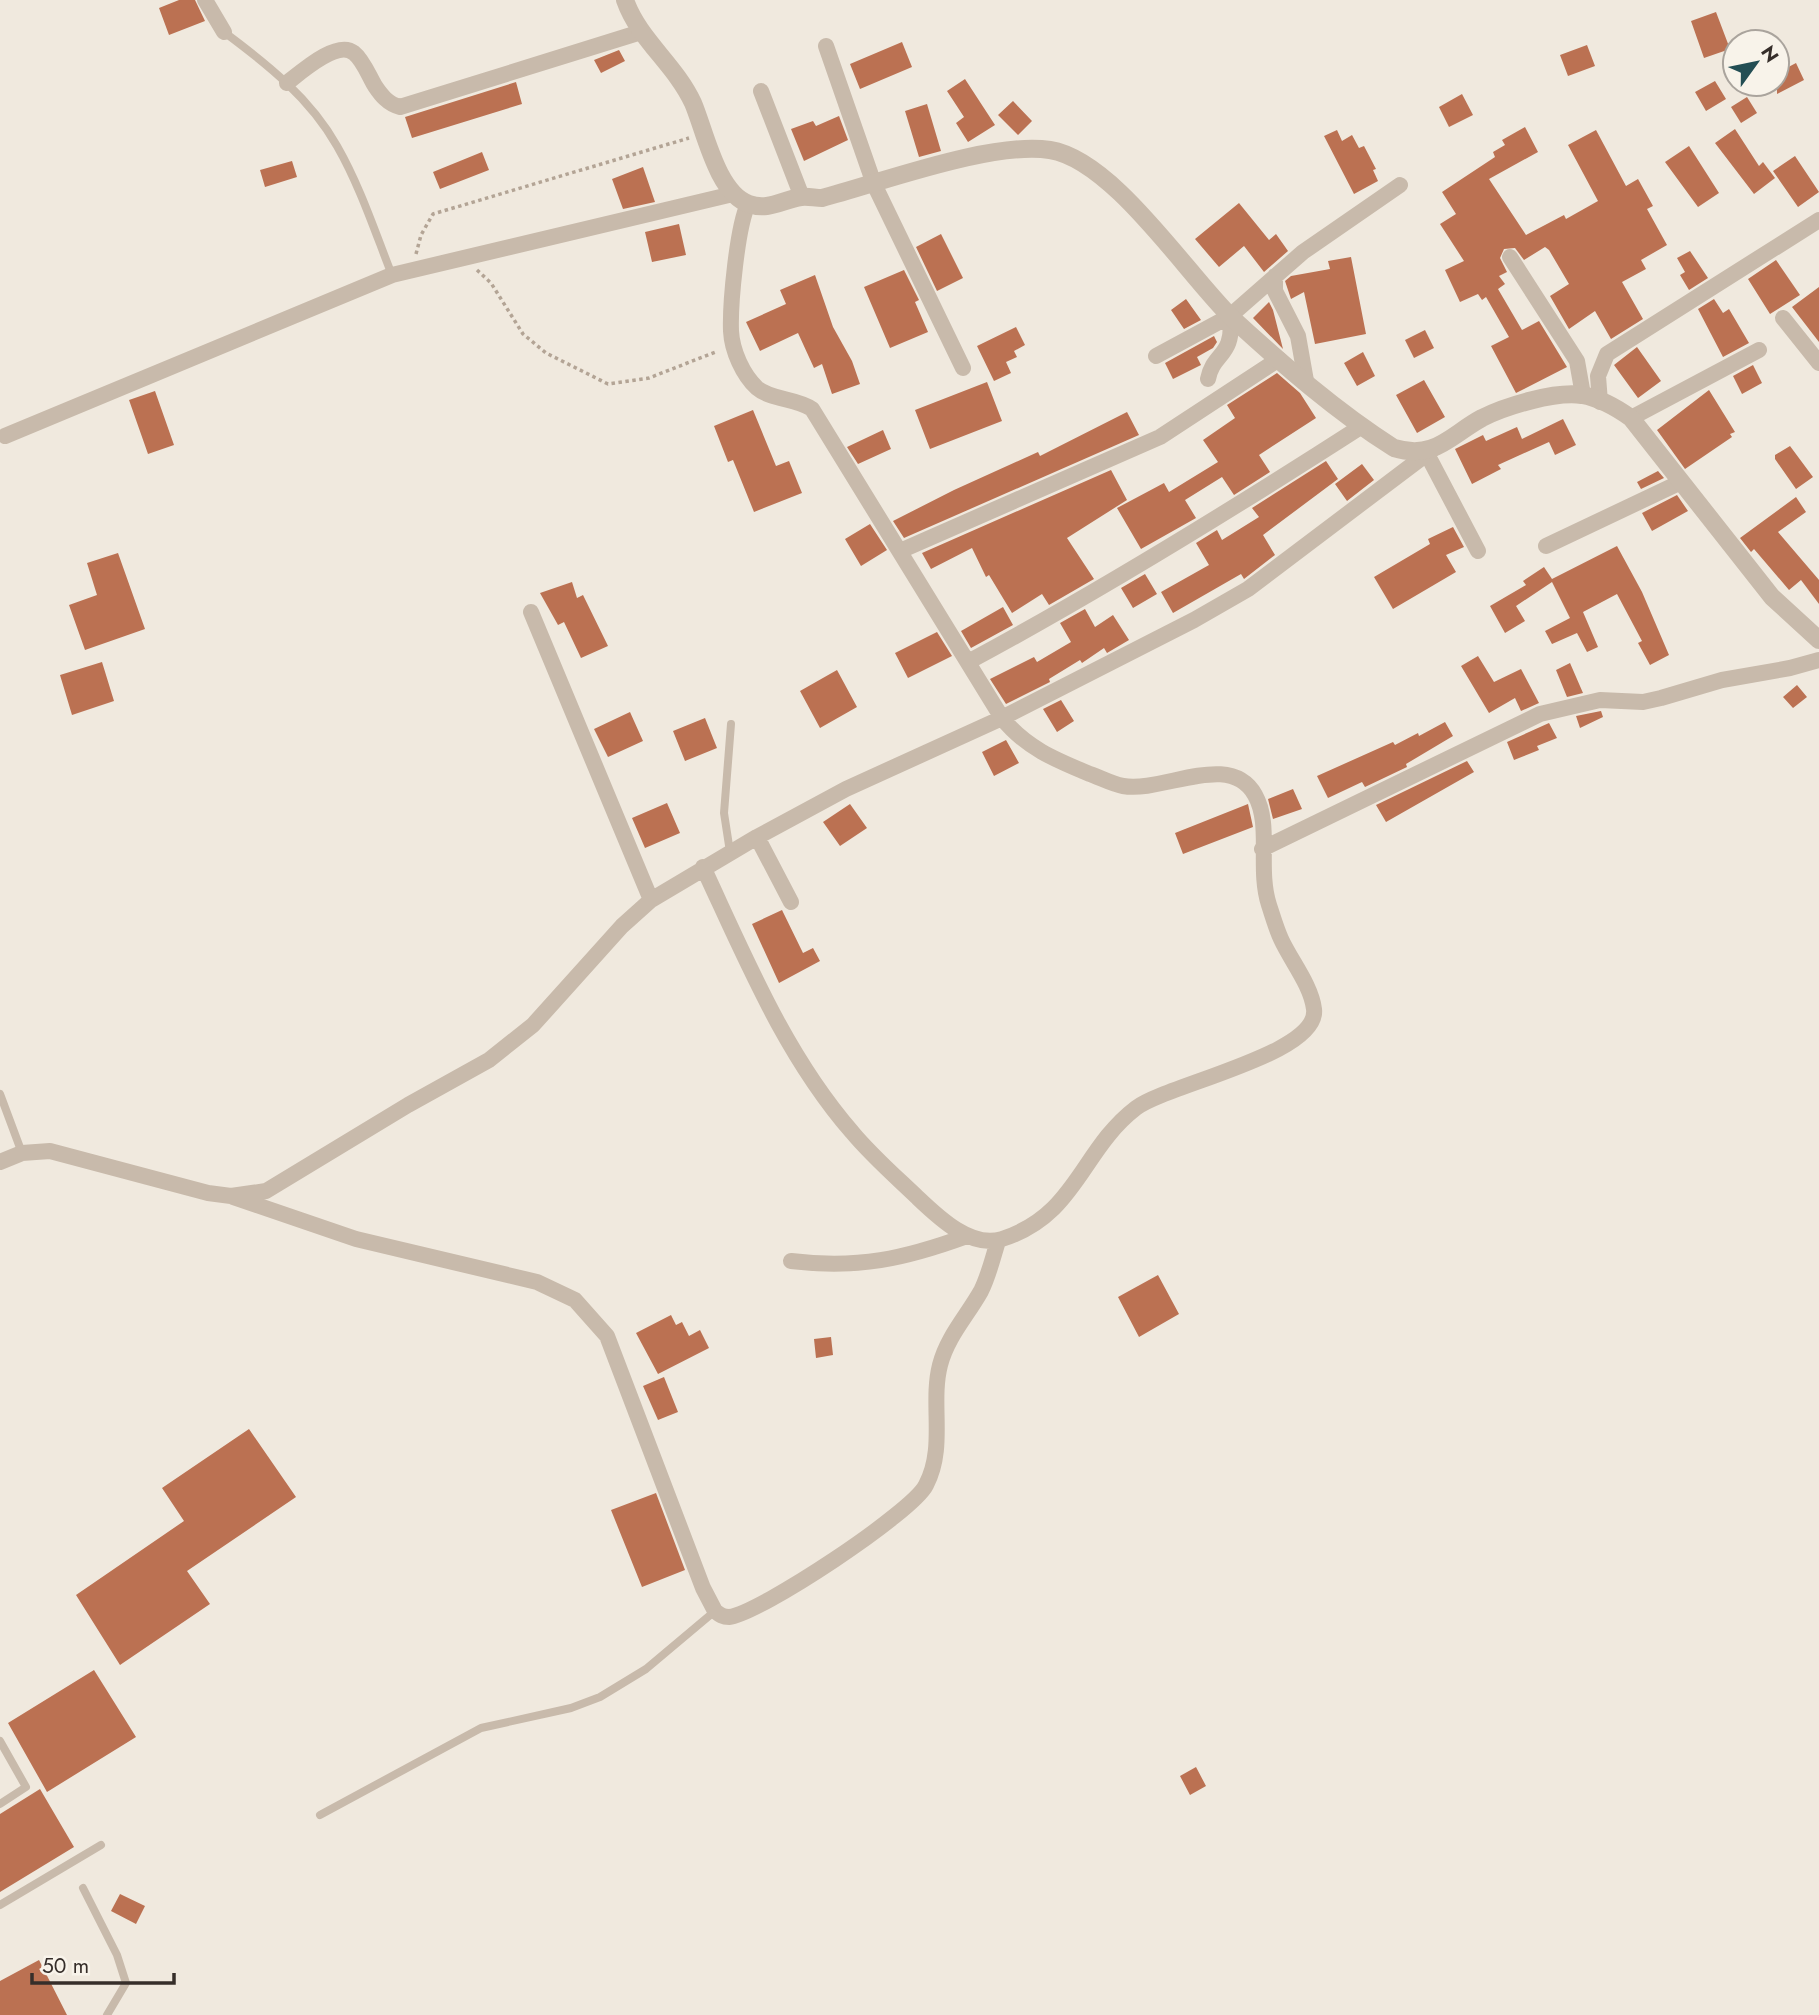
<svg xmlns="http://www.w3.org/2000/svg" width="1819" height="2015" viewBox="0 0 1819 2015" font-family="Jost,sans-serif">
	<style>
		.building { fill: #bb7152 }
		.lines { fill: none; stroke-linecap: round; stroke-linejoin: round }
		.path { stroke: #b3a495; stroke-width: 3.5; stroke-dasharray: 3.5 3.5; stroke-linecap: butt }
		.service { stroke: #c8baab; stroke-width: 8 }
		.minor { stroke: #c8baab; stroke-width: 16 }
		.tertiary { stroke: #c8baab; stroke-width: 18 }
	</style>
	<rect width="100%" height="100%" fill="#f0e9de"/>
	<path class="building" d="M 179,0 L 195,0 L 205,21 L 169,35 L 159,8 Z
		M 1716,12 L 1730,49 L 1704,58 L 1691,21 Z
		M 902,42 L 912,67 L 860,89 L 850,64 Z
		M 1587,45 L 1595,66 L 1568,76 L 1560,55 Z
		M 619,50 L 625,61 L 601,73 L 594,60 Z
		M 1796,63 L 1804,80 L 1777,94 L 1777,73 Z
		M 965,79 L 995,125 L 968,142 L 956,123 L 964,117 L 947,91 Z
		M 1715,81 L 1726,99 L 1706,111 L 1695,92 Z
		M 516,82 L 522,104 L 412,138 L 405,117 Z
		M 1462,94 L 1473,115 L 1449,127 L 1439,107 Z
		M 1747,97 L 1757,113 L 1741,123 L 1731,107 Z
		M 1013,101 L 1032,121 L 1018,135 L 998,115 Z
		M 927,104 L 941,151 L 919,157 L 905,111 Z
		M 839,116 L 848,140 L 804,161 L 791,129 L 813,121 L 816,126 Z
		M 1525,127 L 1538,152 L 1489,179 L 1526,235 L 1564,215 L 1566,219 L 1598,201 L 1568,145 L 1596,130 L 1626,186 L 1638,179 L 1653,206 L 1647,209 L 1667,245 L 1641,260 L 1646,269 L 1622,282 L 1643,319 L 1611,339 L 1595,311 L 1569,329 L 1550,296 L 1569,284 L 1549,250 L 1545,247 L 1524,260 L 1515,248 L 1504,249 L 1500,258 L 1507,272 L 1499,276 L 1505,284 L 1498,289 L 1522,330 L 1539,321 L 1567,367 L 1516,393 L 1491,346 L 1509,337 L 1486,297 L 1482,300 L 1478,294 L 1460,302 L 1445,270 L 1464,261 L 1440,224 L 1456,214 L 1442,192 L 1495,157 L 1493,152 L 1505,145 L 1502,140 Z
		M 1735,129 L 1759,166 L 1763,162 L 1775,178 L 1754,194 L 1715,143 Z
		M 1337,130 L 1342,141 L 1352,135 L 1359,148 L 1364,146 L 1376,169 L 1373,170 L 1378,181 L 1354,194 L 1324,136 Z
		M 1689,146 L 1719,193 L 1698,207 L 1665,162 Z
		M 482,152 L 489,170 L 440,189 L 433,172 Z
		M 1795,156 L 1819,192 L 1798,207 L 1773,171 Z
		M 292,161 L 297,177 L 265,187 L 260,170 Z
		M 643,167 L 655,202 L 623,209 L 612,179 Z
		M 1239,203 L 1269,240 L 1276,234 L 1288,251 L 1264,272 L 1244,246 L 1219,267 L 1195,239 Z
		M 679,224 L 686,255 L 652,262 L 645,232 Z
		M 941,234 L 963,278 L 937,291 L 916,247 Z
		M 1690,251 L 1708,278 L 1689,290 L 1680,275 L 1685,272 L 1677,258 Z
		M 1351,257 L 1366,334 L 1315,344 L 1304,292 L 1291,299 L 1285,281 L 1291,276 L 1330,269 L 1328,261 Z
		M 1776,260 L 1800,295 L 1770,314 L 1748,279 Z
		M 904,270 L 919,300 L 915,302 L 928,332 L 890,348 L 864,287 Z
		M 815,275 L 833,327 L 852,361 L 860,384 L 832,394 L 822,364 L 814,368 L 798,333 L 760,351 L 746,322 L 786,304 L 780,290 Z
		M 1819,287 L 1819,342 L 1792,307 Z
		M 1186,299 L 1201,320 L 1184,329 L 1171,310 Z
		M 1714,299 L 1723,313 L 1729,309 L 1749,343 L 1723,357 L 1698,309 Z
		M 1269,302 L 1273,310 L 1283,349 L 1253,318 Z
		M 1016,327 L 1025,345 L 1014,351 L 1017,357 L 1006,362 L 1011,373 L 994,381 L 977,346 Z
		M 1425,330 L 1434,348 L 1414,358 L 1405,340 Z
		M 1214,336 L 1217,342 L 1213,348 L 1197,357 L 1201,365 L 1173,379 L 1165,363 Z
		M 1637,347 L 1661,381 L 1638,398 L 1614,365 Z
		M 1363,352 L 1375,376 L 1357,386 L 1344,363 Z
		M 1753,365 L 1762,383 L 1742,394 L 1733,376 Z
		M 1277,373 L 1300,393 L 1316,418 L 1259,455 L 1270,472 L 1234,495 L 1222,477 L 1185,500 L 1196,518 L 1141,549 L 1117,508 L 1164,483 L 1169,492 L 1218,462 L 1203,440 L 1235,418 L 1227,405 Z
		M 1424,380 L 1445,417 L 1417,433 L 1396,395 Z
		M 987,382 L 1002,421 L 930,449 L 915,410 Z
		M 1709,390 L 1735,432 L 1730,434 L 1732,437 L 1685,469 L 1657,430 Z
		M 155,391 L 174,445 L 148,454 L 129,400 Z
		M 753,410 L 776,466 L 789,461 L 802,493 L 754,512 L 733,460 L 728,462 L 714,426 Z
		M 1127,412 L 1139,435 L 904,538 L 893,521 L 954,490 L 1038,452 L 1040,456 Z
		M 1563,419 L 1576,445 L 1555,455 L 1549,442 L 1498,465 L 1501,469 L 1472,484 L 1455,449 L 1483,435 L 1486,441 L 1517,427 L 1522,439 Z
		M 883,430 L 891,449 L 858,464 L 847,447 Z
		M 1790,446 L 1813,477 L 1796,489 L 1775,459 L 1775,455 Z
		M 1326,461 L 1338,479 L 1263,535 L 1275,555 L 1244,579 L 1241,574 L 1173,613 L 1161,592 L 1209,565 L 1196,543 L 1217,530 L 1222,540 L 1259,517 L 1252,508 Z
		M 1362,464 L 1374,480 L 1347,501 L 1335,484 Z
		M 1111,470 L 1127,500 L 1067,538 L 1094,579 L 1049,605 L 1042,594 L 1012,613 L 989,575 L 986,577 L 972,548 L 931,569 L 922,553 Z
		M 1658,471 L 1664,478 L 1641,489 L 1637,482 Z
		M 1677,495 L 1688,511 L 1652,531 L 1642,513 Z
		M 1796,497 L 1806,512 L 1778,532 L 1819,580 L 1819,604 L 1801,580 L 1789,590 L 1754,549 L 1751,552 L 1740,538 Z
		M 870,524 L 887,550 L 861,566 L 845,539 Z
		M 1453,527 L 1464,547 L 1446,555 L 1456,572 L 1393,609 L 1374,577 L 1430,544 L 1428,539 Z
		M 1617,546 L 1642,592 L 1669,655 L 1650,665 L 1638,643 L 1642,641 L 1617,594 L 1583,612 L 1598,647 L 1587,652 L 1577,633 L 1552,644 L 1545,631 L 1570,618 L 1552,582 L 1516,606 L 1525,621 L 1505,633 L 1490,606 L 1526,585 L 1523,581 L 1544,567 L 1552,579 Z
		M 118,553 L 145,629 L 85,650 L 69,605 L 97,595 L 87,563 Z
		M 1145,574 L 1157,594 L 1133,608 L 1121,588 Z
		M 572,582 L 577,598 L 583,595 L 608,646 L 581,658 L 564,622 L 558,625 L 540,593 Z
		M 1003,607 L 1013,625 L 971,648 L 961,631 Z
		M 1085,609 L 1095,627 L 1113,615 L 1129,640 L 1107,653 L 1104,648 L 1082,663 L 1080,660 L 1049,679 L 1050,682 L 1006,704 L 990,679 L 1034,657 L 1037,662 L 1071,642 L 1060,623 Z
		M 937,632 L 952,656 L 908,678 L 895,653 Z
		M 1478,656 L 1494,682 L 1521,669 L 1539,703 L 1521,711 L 1515,698 L 1489,713 L 1461,666 Z
		M 102,662 L 114,701 L 72,715 L 60,675 Z
		M 1570,663 L 1583,693 L 1567,697 L 1556,670 Z
		M 837,670 L 857,707 L 820,728 L 800,691 Z
		M 1797,685 L 1807,697 L 1793,708 L 1783,697 Z
		M 1061,700 L 1074,721 L 1057,732 L 1043,709 Z
		M 1601,711 L 1603,717 L 1580,728 L 1576,716 Z
		M 630,712 L 643,741 L 608,757 L 594,729 Z
		M 705,718 L 717,748 L 685,761 L 673,731 Z
		M 1445,722 L 1453,736 L 1406,764 L 1407,767 L 1365,787 L 1362,782 L 1328,798 L 1317,776 L 1393,742 L 1395,745 L 1418,733 L 1419,736 Z
		M 1549,723 L 1557,738 L 1537,746 L 1539,750 L 1514,760 L 1507,742 Z
		M 1006,740 L 1019,763 L 994,776 L 982,752 Z
		M 1467,761 L 1474,772 L 1386,822 L 1376,805 Z
		M 1293,789 L 1302,809 L 1273,819 L 1268,799 Z
		M 667,803 L 680,833 L 645,848 L 632,818 Z
		M 850,804 L 867,828 L 840,846 L 823,822 Z
		M 1248,804 L 1253,827 L 1183,854 L 1175,833 Z
		M 782,910 L 803,953 L 813,948 L 820,961 L 779,983 L 752,924 Z
		M 1158,1275 L 1179,1314 L 1139,1337 L 1118,1297 Z
		M 671,1315 L 676,1325 L 682,1322 L 689,1336 L 700,1330 L 709,1348 L 658,1374 L 636,1333 Z
		M 831,1337 L 833,1355 L 816,1358 L 814,1339 Z
		M 664,1377 L 678,1412 L 658,1420 L 643,1386 Z
		M 249,1429 L 296,1497 L 187,1571 L 210,1604 L 120,1665 L 76,1595 L 184,1521 L 162,1488 Z
		M 656,1493 L 685,1570 L 642,1587 L 611,1510 Z
		M 94,1670 L 136,1737 L 47,1792 L 8,1723 Z
		M 1196,1767 L 1206,1786 L 1190,1795 L 1180,1776 Z
		M 40,1789 L 74,1847 L 0,1892 L 0,1814 Z
		M 120,1894 L 145,1906 L 136,1924 L 111,1911 Z
		M 39,1960 L 67,2015 L 0,2015 L 0,1981 Z"/>
	<g class="lines">
		<path class="path" d="M 416,254 L 421,235 L 433,214 L 689,138
			M 477,270 L 491,283 L 523,334 L 546,353 L 608,384 L 649,378 L 718,351"/>
		<path class="service" d="M 224,32 C 267,64 310,98 337,146 C 360,186 375,232 392,275
			M 730,852 L 724,813 L 731,724
			M 0,1094 L 22,1153
			M 0,1741 L 26,1787 L 0,1804
			M 320,1815 L 481,1728 L 571,1708 L 600,1697 L 646,1669 L 715,1611
			M 83,1888 L 117,1955 L 126,1983 L 107,2015
			M 0,1905 L 101,1845"/>
		<path class="minor" d="M 205,0 L 224,32
			M 826,46 L 874,184 L 963,368
			M 287,83 C 300,73 337,39 354,53 C 363,60 369,76 375,86 C 381,95 388,104 400,107 L 641,32
			M 761,91 L 802,197
			M 1510,257 L 1577,361 L 1583,395
			M 1275,276 L 1275,291 L 1298,336 L 1306,381
			M 1783,318 L 1819,363
			M 1156,356 L 1230,316 L 1303,252 L 1400,185
			M 1208,379 C 1213,352 1235,357 1230,316
			M 1600,402 L 1598,376 L 1607,354 L 1819,220
			M 1631,418 L 1759,350
			M 5,436 L 392,275 L 733,194
			M 1427,454 L 1478,551
			M 1546,546 L 1681,482
			M 900,551 L 1160,437 L 1279,359
			M 531,612 L 651,900
			M 968,662 C 1104,589 1233,509 1362,426
			M 757,837 L 791,902
			M 1262,849 L 1540,714 L 1600,700 L 1643,702 L 1661,698 L 1722,680 L 1790,668 L 1819,660
			M 703,867 C 746,959 785,1055 852,1132 C 871,1155 895,1176 917,1197 C 938,1217 971,1249 1002,1239 C 1077,1215 1081,1150 1136,1108 C 1168,1084 1320,1054 1314,1009 C 1311,985 1291,961 1281,939 C 1276,928 1273,917 1269,905 C 1257,868 1272,825 1255,795 C 1230,750 1164,793 1123,786 C 1112,784 1101,778 1090,774 C 1056,760 1026,748 1002,718 L 812,409 C 796,398 771,400 757,388 C 743,375 732,351 731,331 C 730,304 737,228 748,204
			M 0,1162 L 22,1153 L 50,1151 L 208,1193 L 231,1196 L 266,1191 L 408,1105 L 489,1060 L 533,1025 L 622,926 L 651,900 L 757,837 L 846,789 L 1002,718 L 1194,620 L 1248,589 L 1432,450
			M 233,1197 L 356,1239 L 537,1282 L 575,1300 L 607,1336 L 703,1588 L 715,1611 C 720,1615 723,1617 729,1617 C 759,1614 913,1512 926,1485 C 946,1447 930,1404 940,1365 C 947,1337 967,1316 981,1291 C 989,1275 993,1257 998,1241
			M 791,1261 C 858,1269 904,1259 967,1236"/>
		<path class="tertiary" d="M 625,0 C 639,40 675,64 693,103 C 705,131 717,193 749,204 C 768,211 782,200 801,197 C 808,196 815,198 822,198 C 883,182 992,141 1050,150 C 1113,160 1186,273 1232,318 C 1282,364 1337,412 1394,448 C 1435,460 1449,436 1482,418 C 1506,406 1555,391 1582,395 C 1599,398 1617,408 1631,418 L 1772,597 L 1819,640"/>
	</g>
	<g transform="translate(1756 63) rotate(57)"><circle r="33" fill="#f8f3ea" stroke="#aaa49d" stroke-width="2"/>
	<path d="M0-5L12 26L0 18L-12 26Z" fill="#234e54"/>
	<text y="-10" font-size="19" font-weight="bold" text-anchor="middle" fill="#362e2a">N</text>
	</g>
	<path d="M32 1973v10h142v-10" fill="none" stroke="#362e2a" stroke-width="3.5"/>
	<text x="42" y="1973" font-size="21" fill="#362e2a" stroke="#f8f3ea" stroke-width="5" paint-order="stroke">50 m</text>
</svg>
